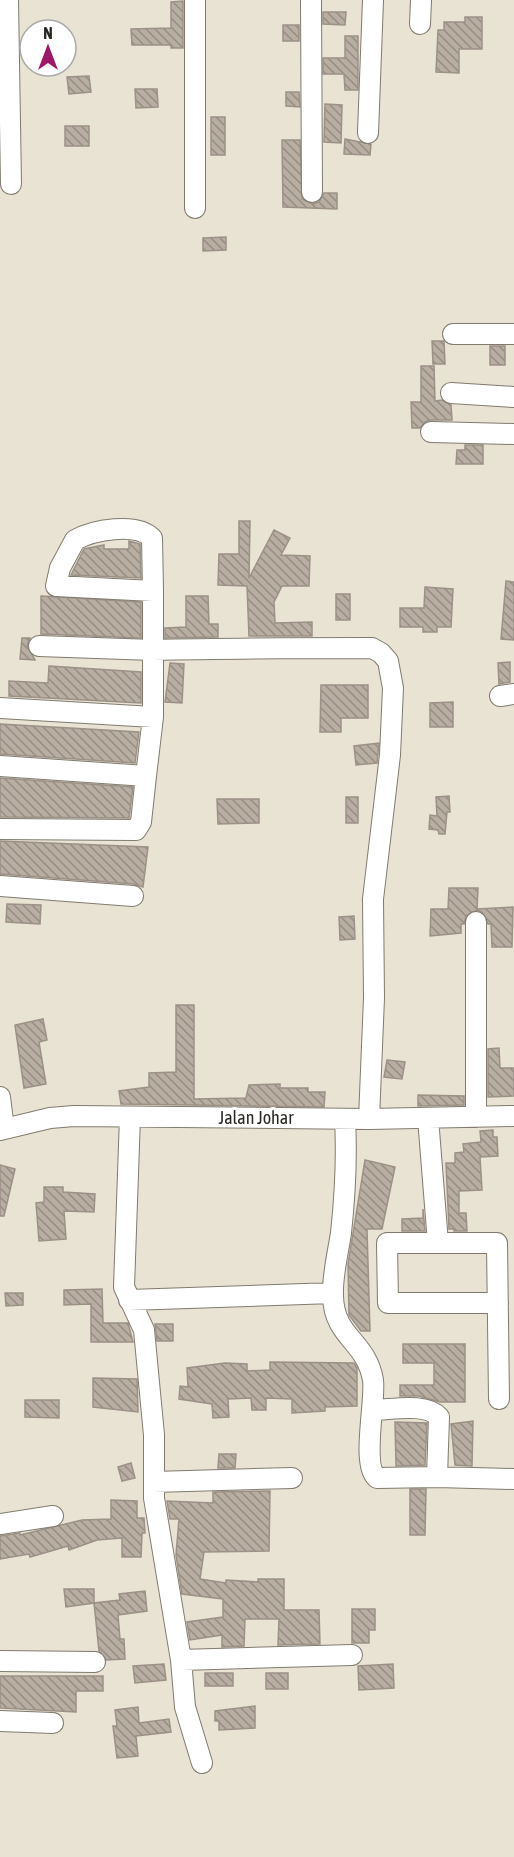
<svg xmlns="http://www.w3.org/2000/svg" width="514" height="1857" viewBox="0 0 514 1857" font-family="'Asap Condensed',sans-serif">
	<style>
		.building { fill: url(#building-back-hatch); stroke: #9c9186; stroke-width: 1.5 }
		.lines { fill: none; stroke-linecap: round; stroke-linejoin: round }
		.minor-casing { stroke: #807b6e; stroke-width: 22 }
		.minor { stroke: #fff; stroke-width: 20 }
		.labels { text-anchor: middle; stroke-width: 6; stroke-linejoin: round; paint-order: stroke }
		.street-label { font-size: 18px; fill: #292722; stroke: #fff }
	</style>
	<defs>
		<pattern id="building-back-hatch" width="6" height="6" patternUnits="userSpaceOnUse" patternTransform="scale(1.5)"><rect width="6" height="6" fill="#b9aea2"/><path d="M-1 5l2 2M0 0l6 6M5-1l2 2" fill="none" stroke="#968e84"/></pattern>
	</defs>
	<rect width="100%" height="100%" fill="#e9e3d4"/>
	<path class="building" d="M 183,1 L 183,48 L 171,48 L 171,45 L 132,45 L 131,29 L 171,28 L 171,2 Z
		M 323,12 L 346,12 L 345,25 L 323,24 Z
		M 465,17 L 482,17 L 482,49 L 459,49 L 459,73 L 436,72 L 438,30 L 444,30 L 444,22 L 465,22 Z
		M 283,25 L 299,25 L 299,41 L 283,41 Z
		M 345,36 L 358,36 L 358,90 L 345,90 L 344,74 L 323,74 L 323,58 L 345,58 Z
		M 89,76 L 91,92 L 69,94 L 67,77 Z
		M 135,89 L 157,89 L 158,107 L 136,108 Z
		M 286,92 L 299,92 L 300,107 L 286,106 Z
		M 325,104 L 342,105 L 341,143 L 324,142 Z
		M 211,117 L 225,117 L 225,155 L 211,155 Z
		M 65,126 L 89,126 L 89,146 L 65,146 Z
		M 345,139 L 371,144 L 370,155 L 344,154 Z
		M 282,140 L 300,140 L 302,199 L 313,204 L 319,202 L 324,193 L 337,193 L 337,209 L 283,207 Z
		M 226,237 L 226,250 L 203,251 L 203,238 Z
		M 432,341 L 444,341 L 445,364 L 433,364 Z
		M 490,346 L 505,346 L 505,365 L 490,365 Z
		M 421,366 L 434,366 L 435,401 L 442,400 L 451,405 L 452,420 L 431,420 L 425,422 L 420,428 L 412,428 L 411,402 L 421,402 Z
		M 465,445 L 483,445 L 483,464 L 456,464 L 457,450 L 465,450 Z
		M 239,521 L 250,521 L 249,578 L 274,530 L 290,538 L 281,555 L 310,556 L 309,586 L 282,586 L 274,602 L 275,623 L 312,622 L 312,636 L 249,636 L 247,586 L 218,585 L 219,554 L 239,554 Z
		M 129,541 L 140,544 L 141,578 L 71,575 L 84,549 L 104,545 L 104,549 L 129,549 Z
		M 506,581 L 514,582 L 514,640 L 501,639 Z
		M 425,587 L 453,589 L 451,627 L 437,627 L 437,632 L 423,632 L 423,627 L 400,627 L 400,608 L 424,608 Z
		M 336,594 L 350,594 L 350,620 L 336,620 Z
		M 41,596 L 141,602 L 141,638 L 41,634 Z
		M 186,596 L 208,596 L 209,624 L 218,624 L 218,637 L 165,638 L 165,628 L 186,627 Z
		M 22,638 L 30,638 L 27,646 L 35,660 L 20,659 Z
		M 510,662 L 510,682 L 499,684 L 498,663 Z
		M 170,663 L 184,664 L 182,703 L 165,702 Z
		M 49,666 L 141,672 L 141,703 L 9,696 L 9,681 L 48,683 Z
		M 321,685 L 368,685 L 368,718 L 341,718 L 341,732 L 320,732 Z
		M 453,702 L 453,727 L 430,727 L 430,703 Z
		M 0,724 L 139,732 L 135,763 L 0,754 Z
		M 379,743 L 377,763 L 356,765 L 354,746 Z
		M 0,778 L 133,787 L 129,818 L 0,817 Z
		M 449,796 L 450,812 L 447,812 L 445,834 L 439,834 L 438,830 L 429,829 L 430,815 L 437,816 L 436,797 Z
		M 346,797 L 358,797 L 358,823 L 346,823 Z
		M 217,799 L 259,799 L 259,823 L 218,824 Z
		M 0,841 L 148,847 L 143,887 L 134,884 L 0,874 Z
		M 449,888 L 478,888 L 477,909 L 513,907 L 512,947 L 492,947 L 491,924 L 488,924 L 482,912 L 477,910 L 466,916 L 464,924 L 461,924 L 461,933 L 430,936 L 431,909 L 448,909 Z
		M 7,904 L 41,905 L 40,924 L 6,922 Z
		M 354,916 L 355,939 L 340,940 L 339,917 Z
		M 176,1005 L 194,1005 L 194,1099 L 246,1098 L 249,1085 L 280,1084 L 280,1088 L 308,1088 L 308,1092 L 325,1092 L 324,1107 L 121,1104 L 119,1091 L 149,1087 L 149,1073 L 176,1072 Z
		M 43,1019 L 47,1040 L 39,1042 L 46,1084 L 24,1088 L 15,1025 Z
		M 499,1048 L 500,1068 L 514,1068 L 514,1096 L 488,1097 L 488,1049 Z
		M 387,1060 L 405,1062 L 402,1079 L 384,1077 Z
		M 418,1095 L 464,1096 L 464,1105 L 418,1106 Z
		M 493,1130 L 493,1137 L 497,1137 L 498,1156 L 480,1157 L 482,1190 L 459,1191 L 459,1213 L 466,1213 L 467,1231 L 454,1231 L 454,1229 L 449,1229 L 446,1163 L 455,1163 L 455,1153 L 464,1152 L 463,1144 L 481,1142 L 480,1131 Z
		M 365,1160 L 395,1167 L 382,1229 L 367,1229 L 370,1331 L 361,1331 L 349,1315 L 348,1264 Z
		M 0,1165 L 15,1169 L 4,1216 L 0,1216 Z
		M 44,1187 L 63,1187 L 63,1192 L 95,1194 L 94,1212 L 64,1211 L 66,1239 L 39,1241 L 36,1203 L 44,1202 Z
		M 423,1209 L 425,1231 L 402,1231 L 402,1219 L 423,1218 Z
		M 102,1289 L 103,1323 L 128,1323 L 133,1342 L 91,1342 L 91,1304 L 64,1305 L 64,1290 Z
		M 5,1293 L 23,1293 L 23,1305 L 6,1306 Z
		M 155,1324 L 173,1324 L 173,1341 L 157,1341 Z
		M 403,1344 L 465,1344 L 465,1402 L 440,1402 L 419,1396 L 400,1396 L 400,1385 L 434,1385 L 434,1363 L 403,1363 Z
		M 270,1362 L 354,1363 L 357,1368 L 357,1406 L 325,1407 L 325,1411 L 292,1413 L 292,1399 L 266,1398 L 266,1410 L 252,1410 L 251,1398 L 228,1399 L 229,1417 L 213,1418 L 212,1404 L 179,1399 L 180,1386 L 188,1387 L 187,1368 L 225,1363 L 247,1364 L 247,1371 L 270,1370 Z
		M 93,1378 L 137,1379 L 138,1412 L 93,1407 Z
		M 25,1400 L 59,1400 L 59,1418 L 25,1417 Z
		M 473,1421 L 472,1466 L 455,1465 L 451,1424 Z
		M 395,1422 L 427,1423 L 425,1465 L 396,1466 Z
		M 219,1454 L 236,1454 L 235,1468 L 218,1468 Z
		M 131,1463 L 135,1478 L 122,1481 L 118,1467 Z
		M 410,1489 L 426,1489 L 425,1535 L 410,1535 Z
		M 270,1491 L 269,1551 L 204,1552 L 200,1579 L 226,1583 L 226,1580 L 258,1582 L 258,1579 L 284,1579 L 284,1610 L 319,1610 L 320,1644 L 278,1645 L 279,1619 L 245,1619 L 244,1646 L 222,1647 L 222,1635 L 190,1640 L 187,1622 L 223,1617 L 223,1599 L 182,1594 L 176,1555 L 179,1519 L 170,1519 L 167,1501 L 213,1503 L 213,1492 Z
		M 111,1500 L 137,1501 L 137,1518 L 144,1518 L 145,1533 L 142,1533 L 141,1557 L 122,1557 L 122,1538 L 97,1540 L 69,1550 L 68,1546 L 30,1557 L 29,1554 L 0,1559 L 0,1536 L 20,1533 L 20,1535 L 82,1520 L 111,1519 Z
		M 64,1589 L 94,1589 L 94,1603 L 66,1607 Z
		M 145,1591 L 147,1611 L 118,1615 L 120,1639 L 124,1639 L 125,1659 L 106,1660 L 99,1651 L 94,1603 L 120,1600 L 119,1594 Z
		M 352,1609 L 375,1609 L 375,1630 L 369,1630 L 369,1643 L 352,1643 Z
		M 164,1664 L 166,1680 L 135,1683 L 133,1666 Z
		M 393,1664 L 394,1688 L 359,1690 L 358,1666 Z
		M 205,1673 L 233,1673 L 233,1686 L 205,1686 Z
		M 266,1673 L 288,1673 L 288,1689 L 266,1689 Z
		M 0,1676 L 103,1676 L 103,1691 L 76,1691 L 76,1712 L 0,1708 Z
		M 255,1706 L 255,1728 L 219,1730 L 219,1721 L 215,1721 L 215,1711 Z
		M 138,1707 L 139,1723 L 169,1719 L 171,1732 L 136,1736 L 138,1756 L 117,1758 L 113,1726 L 117,1726 L 115,1710 Z"/>
	<g class="lines">
		<defs>
			<path id="minor" d="M 8,0 L 11,184
				M 311,0 L 312,192
				M 420,24 L 421,0
				M 368,133 L 373,0
				M 195,208 L 195,0
				M 453,334 L 514,334
				M 451,393 L 514,397
				M 431,432 L 514,434
				M 153,591 L 152,538 C 136,522 93,530 75,540 L 60,568 L 56,586 L 153,591 L 153,650 C 226,648 299,648 372,648 L 381,653 L 388,661 L 393,688 L 390,755 L 373,899 L 374,998 L 369,1119
				M 39,646 L 153,650 L 153,717
				M 500,696 L 514,694
				M 0,708 L 153,717 L 146,776
				M 0,766 L 146,776 L 141,822 L 136,830 L 0,829
				M 0,886 L 133,896
				M 476,922 L 476,1117
				M 0,1097 L 4,1129
				M 130,1117 L 124,1287 L 144,1330 L 154,1435 L 154,1498 L 181,1660 L 185,1707 L 202,1763
				M 428,1118 L 438,1243
				M 345,1119 C 347,1156 345,1196 341,1233 C 338,1253 332,1276 333,1296 C 334,1338 366,1340 373,1380 C 376,1401 361,1465 377,1478 L 437,1477 L 439,1417 C 426,1402 391,1410 372,1410
				M 0,1130 L 50,1118 L 74,1116 L 369,1119 L 514,1116
				M 129,1300 L 333,1293
				M 498,1303 L 388,1303 L 387,1243 L 497,1243 L 499,1399
				M 437,1477 L 514,1479
				M 154,1482 L 292,1478
				M 0,1524 L 53,1516
				M 181,1660 L 352,1655
				M 0,1661 L 95,1662
				M 0,1721 L 53,1723"/>
		</defs>
		<use href="#minor" class="minor-casing"/>
		<use href="#minor" class="minor"/>
	</g>
	<g class="labels">
		<g class="street-label">
			<text x="256" y="1124">Jalan Johar</text>
		</g>
	</g>
	<g transform="translate(48 48)"><circle r="28" fill="#ffffff" stroke="#a9a9a7" stroke-width="1.5"/>
	<path d="M0-4.5L10 22L0 15L-10 22Z" fill="#9d1869"/>
	<text y="-9" font-size="16" font-weight="bold" text-anchor="middle" fill="#292722">N</text>
	</g>
</svg>
